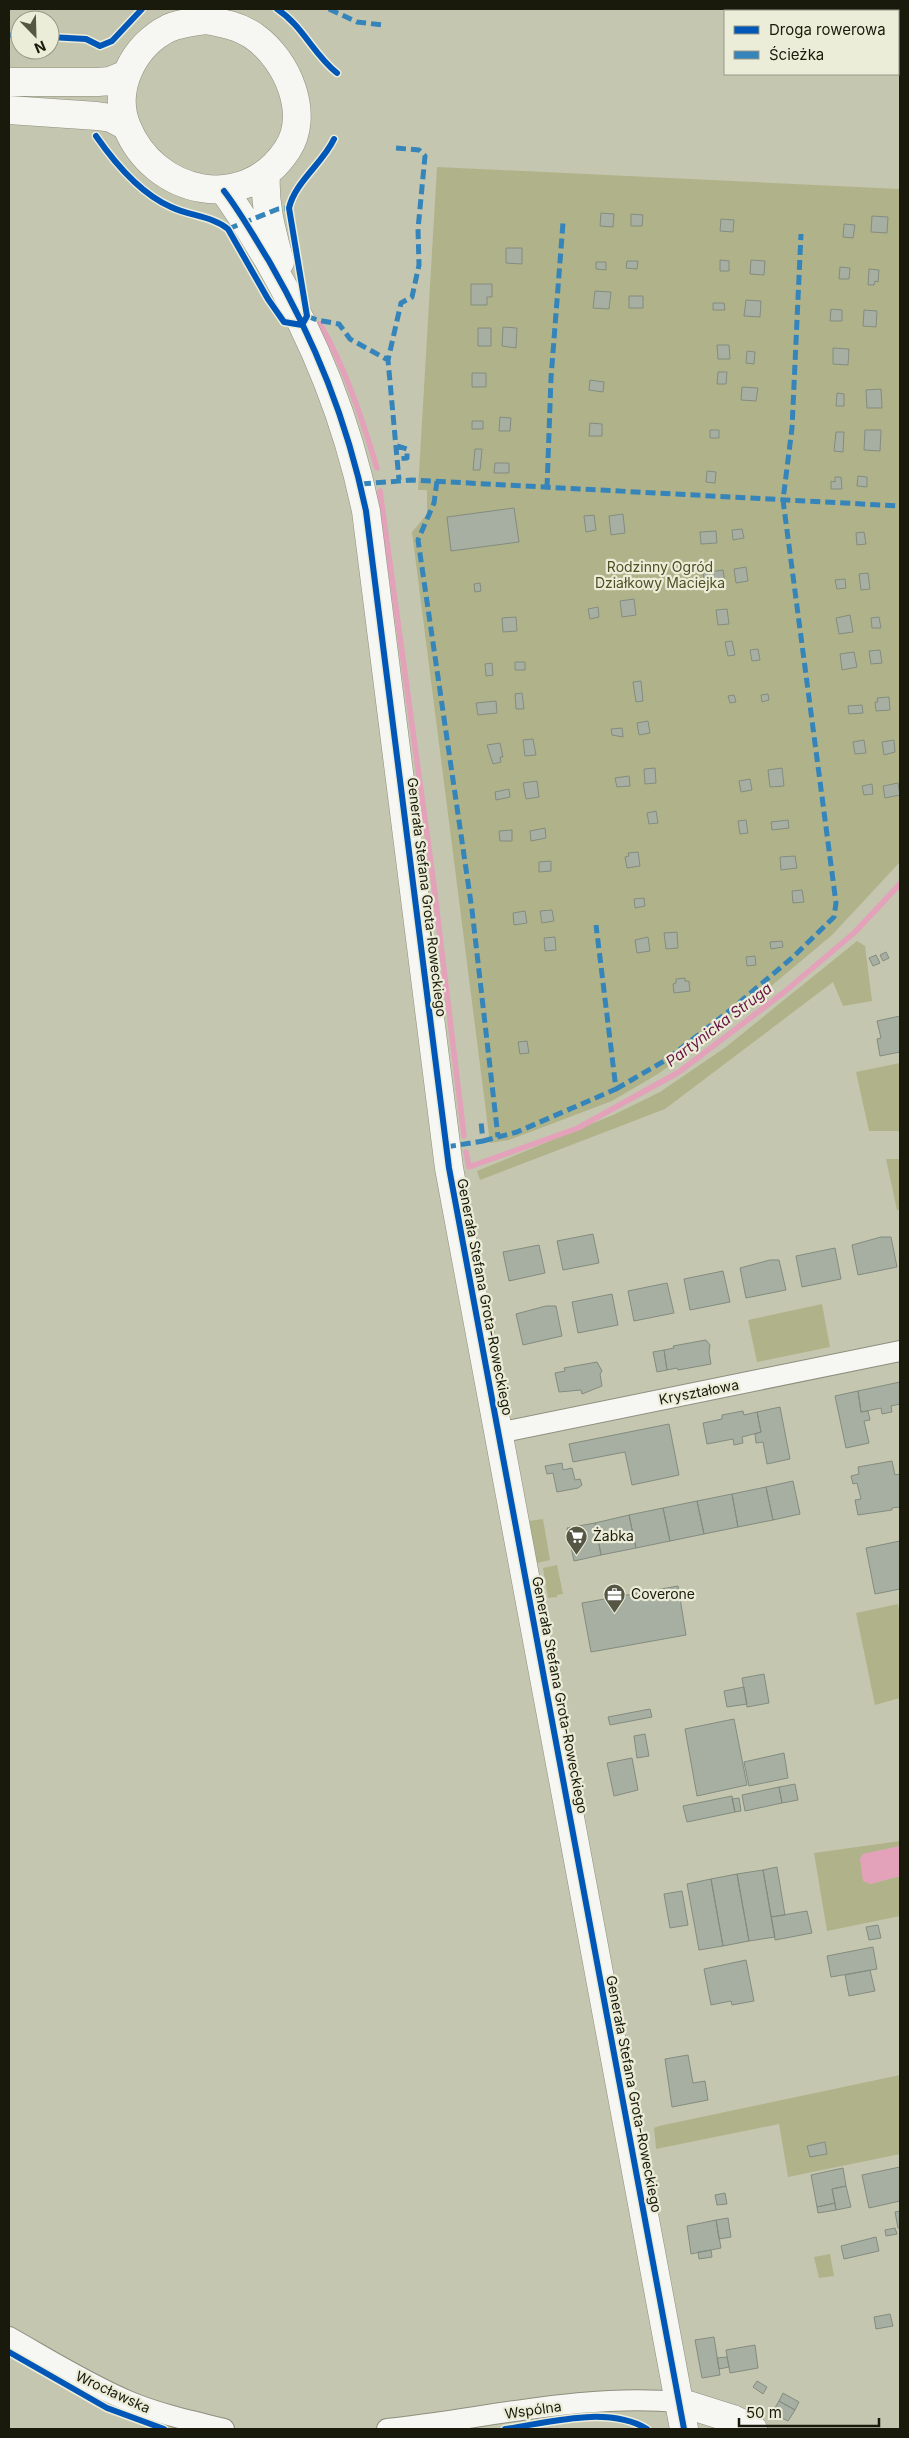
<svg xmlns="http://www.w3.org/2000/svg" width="909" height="2438" viewBox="0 0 909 2438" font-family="Inter,sans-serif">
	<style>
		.green { fill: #b0b389 }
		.water { fill: #e4a1ba }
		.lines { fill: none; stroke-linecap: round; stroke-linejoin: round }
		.stream { stroke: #e4a1ba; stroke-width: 5.5 }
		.building { fill: #a6afa2; stroke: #838c7f }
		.street-casing { stroke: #8e8f7e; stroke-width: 22 }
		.secondary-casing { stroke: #8e8f7e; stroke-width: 29 }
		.street { stroke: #f6f6f3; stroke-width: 20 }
		.secondary { stroke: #f6f6f3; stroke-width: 28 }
		.quiet { stroke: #3685ba; stroke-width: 5; stroke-dasharray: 10 5; stroke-linecap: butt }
		.cycleway-casing { stroke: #ecedd9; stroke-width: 9 }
		.cycleway { stroke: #0057b8; stroke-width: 6 }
		.labels { text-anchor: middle; stroke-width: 4.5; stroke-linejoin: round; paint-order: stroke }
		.park-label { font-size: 14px; fill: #4e5025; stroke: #ecedd9 }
		.street-label { font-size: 14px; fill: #191a0b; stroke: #ecedd9 }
		.poi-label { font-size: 14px; fill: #191a0b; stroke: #ecedd9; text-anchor: start }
		.water-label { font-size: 15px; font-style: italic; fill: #671443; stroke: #ecedd9 }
	</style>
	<rect width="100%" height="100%" fill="#c4c6af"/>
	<path class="green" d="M 437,167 L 900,189 L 900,862 L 832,935 L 720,1029 L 658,1074 L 612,1101 L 509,1140 L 490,1143 L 412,532 L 427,514 L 427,490 L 418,490 Z
		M 857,941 L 865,946 L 872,1001 L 843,1006 L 833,982 L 665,1109 L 480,1180 L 477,1171 L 613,1115 L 660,1092 L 726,1047 Z
		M 900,1063 L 900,1131 L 869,1131 L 856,1072 Z
		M 886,1159 L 900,1159 L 900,1209 L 897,1210 Z
		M 822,1304 L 830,1347 L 757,1362 L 748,1320 Z
		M 543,1519 L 550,1560 L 537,1563 L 529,1521 Z
		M 557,1565 L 563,1594 L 557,1595 L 557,1597 L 548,1598 L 543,1568 Z
		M 898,1604 L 900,1617 L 900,1698 L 875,1705 L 856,1613 Z
		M 900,1841 L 900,1846 L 864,1854 L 860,1859 L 870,1884 L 900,1876 L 900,1916 L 827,1931 L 814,1853 Z
		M 900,2075 L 900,2154 L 788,2177 L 779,2124 L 656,2149 L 654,2128 L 659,2126 Z
		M 830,2254 L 834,2276 L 819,2278 L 814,2257 Z"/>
	<path class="water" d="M 900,1846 L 900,1876 L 870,1884 L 863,1881 L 860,1859 L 863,1854 Z"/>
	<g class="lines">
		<path class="stream" d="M 320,324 C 346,369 362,419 377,468
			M 380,491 L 433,878 L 464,1136
			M 466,1152 L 469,1167 L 578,1128 L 679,1072 L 783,993 L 854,933 L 900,884"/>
	</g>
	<path class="building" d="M 601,213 L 614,214 L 613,227 L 600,226 Z
		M 631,214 L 643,215 L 642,226 L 631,226 Z
		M 872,216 L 888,217 L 887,233 L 871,232 Z
		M 721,219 L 734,220 L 733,232 L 720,231 Z
		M 844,224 L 855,225 L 853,238 L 843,237 Z
		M 506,248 L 522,248 L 522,264 L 506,263 Z
		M 720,260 L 729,261 L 729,271 L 720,271 Z
		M 751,260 L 765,261 L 764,275 L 750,274 Z
		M 627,261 L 638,261 L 637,269 L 626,268 Z
		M 596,262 L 606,262 L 606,270 L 596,269 Z
		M 840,267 L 850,268 L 849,279 L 839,279 Z
		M 869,269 L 879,270 L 878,282 L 875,281 L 874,285 L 868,285 Z
		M 471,284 L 492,284 L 492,297 L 487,297 L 487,305 L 471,305 Z
		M 595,291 L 611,292 L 609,309 L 593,308 Z
		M 629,296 L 643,296 L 643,308 L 629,308 Z
		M 746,300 L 761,301 L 760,317 L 744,316 Z
		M 713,303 L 724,303 L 725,310 L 713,310 Z
		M 831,309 L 842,310 L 842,321 L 830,321 Z
		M 864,310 L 877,311 L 876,327 L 863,326 Z
		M 503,327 L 517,328 L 516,348 L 502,346 Z
		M 478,328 L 491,328 L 491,346 L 478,346 Z
		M 717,345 L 729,345 L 730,359 L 718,359 Z
		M 833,348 L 849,349 L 848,365 L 833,364 Z
		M 747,351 L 755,352 L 754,364 L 746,363 Z
		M 718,372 L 727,372 L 726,384 L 717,384 Z
		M 472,373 L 486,373 L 486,387 L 472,387 Z
		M 590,380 L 604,382 L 603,392 L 589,390 Z
		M 742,387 L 758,388 L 756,401 L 741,400 Z
		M 881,389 L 882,408 L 867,408 L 866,390 Z
		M 837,393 L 844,394 L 844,406 L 836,406 Z
		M 500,417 L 511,418 L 510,431 L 499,431 Z
		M 472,421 L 483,421 L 483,429 L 472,429 Z
		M 590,423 L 602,424 L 602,436 L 589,436 Z
		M 710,430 L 719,430 L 719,438 L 710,438 Z
		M 865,430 L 881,430 L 880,451 L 864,450 Z
		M 836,432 L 844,432 L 843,452 L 834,451 Z
		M 475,449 L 482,449 L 480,470 L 473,470 Z
		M 495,463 L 509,463 L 509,473 L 494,473 Z
		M 707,471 L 716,472 L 715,483 L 706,482 Z
		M 858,476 L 867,477 L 867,487 L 857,486 Z
		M 835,477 L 841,477 L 842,489 L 831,489 L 831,481 L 835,482 Z
		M 514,508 L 519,542 L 451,551 L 447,517 Z
		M 623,514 L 625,533 L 611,535 L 609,516 Z
		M 594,515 L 596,530 L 586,532 L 584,516 Z
		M 742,529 L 744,538 L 733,540 L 732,530 Z
		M 716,531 L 717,543 L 701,544 L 700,532 Z
		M 864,532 L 866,544 L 857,545 L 856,533 Z
		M 746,567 L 748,581 L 736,583 L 734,569 Z
		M 723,570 L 725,583 L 705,586 L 703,573 Z
		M 868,573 L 870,589 L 861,590 L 859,574 Z
		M 845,579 L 846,588 L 837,589 L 835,580 Z
		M 480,583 L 481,591 L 475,592 L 474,584 Z
		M 634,599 L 636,615 L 622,617 L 620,601 Z
		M 598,607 L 599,617 L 590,619 L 588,609 Z
		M 727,609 L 729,624 L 718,625 L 716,610 Z
		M 850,615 L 853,632 L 839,634 L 836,618 Z
		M 516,617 L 517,631 L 503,632 L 502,618 Z
		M 879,617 L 881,628 L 872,628 L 871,618 Z
		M 732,641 L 735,655 L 728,656 L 725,642 Z
		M 758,649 L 760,660 L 752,661 L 750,650 Z
		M 880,650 L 882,663 L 871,664 L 869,651 Z
		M 854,652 L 857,667 L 842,670 L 840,654 Z
		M 515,662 L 525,662 L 525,670 L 515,670 Z
		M 492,663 L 493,675 L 486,676 L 485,664 Z
		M 641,681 L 643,701 L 636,702 L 633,682 Z
		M 522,693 L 524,709 L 516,709 L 515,694 Z
		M 768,694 L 769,700 L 762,702 L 761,695 Z
		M 734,695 L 736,702 L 730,703 L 728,696 Z
		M 889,697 L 890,710 L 876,711 L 875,702 L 878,702 L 877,698 Z
		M 496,701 L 497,713 L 478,715 L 476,703 Z
		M 862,705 L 863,713 L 849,714 L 848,706 Z
		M 648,721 L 650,733 L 639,735 L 637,723 Z
		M 622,728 L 623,737 L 612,735 L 611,729 Z
		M 533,739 L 536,755 L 525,756 L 523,740 Z
		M 864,740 L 866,753 L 855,754 L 853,742 Z
		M 894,740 L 895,752 L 884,755 L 882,742 Z
		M 500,743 L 503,757 L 500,757 L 501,762 L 493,764 L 487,745 Z
		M 655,768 L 656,783 L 645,784 L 644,769 Z
		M 782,768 L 784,786 L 770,787 L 768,770 Z
		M 629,776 L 630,786 L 617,787 L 615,778 Z
		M 750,779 L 752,790 L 741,792 L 739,781 Z
		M 537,781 L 539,797 L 526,799 L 523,783 Z
		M 898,783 L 900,795 L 885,798 L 883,786 Z
		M 872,784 L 873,794 L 864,795 L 862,786 Z
		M 509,789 L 510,797 L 496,800 L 495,792 Z
		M 656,811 L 658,823 L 649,824 L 647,813 Z
		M 746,820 L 748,833 L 740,834 L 738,821 Z
		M 788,820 L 789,828 L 772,830 L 771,822 Z
		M 545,828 L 546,838 L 531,841 L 530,831 Z
		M 512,830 L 512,841 L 500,841 L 499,831 Z
		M 638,852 L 640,866 L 627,868 L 625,857 L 629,856 L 628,853 Z
		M 795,856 L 797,868 L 781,870 L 780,857 Z
		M 551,861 L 551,871 L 539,872 L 539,862 Z
		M 802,890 L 804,902 L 793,903 L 792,891 Z
		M 644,898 L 645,906 L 635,908 L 634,899 Z
		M 552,910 L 554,921 L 542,923 L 540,911 Z
		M 525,911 L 527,923 L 514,925 L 513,913 Z
		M 677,932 L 678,948 L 666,949 L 664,933 Z
		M 555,937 L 556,950 L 545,951 L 544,938 Z
		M 648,937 L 650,951 L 637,953 L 635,940 Z
		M 782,941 L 783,947 L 771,949 L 770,942 Z
		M 886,952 L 889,958 L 883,961 L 880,955 Z
		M 876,955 L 880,963 L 873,966 L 869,958 Z
		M 755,956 L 756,965 L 747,966 L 746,957 Z
		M 685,978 L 685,981 L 689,981 L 690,991 L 674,993 L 673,984 L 676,983 L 676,979 Z
		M 900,1016 L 900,1052 L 880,1056 L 877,1039 L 881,1038 L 877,1021 Z
		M 527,1041 L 529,1053 L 520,1054 L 518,1042 Z
		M 593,1234 L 599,1263 L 563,1270 L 557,1241 Z
		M 881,1237 L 891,1237 L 897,1267 L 858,1275 L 852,1245 Z
		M 539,1245 L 545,1273 L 509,1281 L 503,1252 Z
		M 835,1248 L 841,1279 L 802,1287 L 796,1256 Z
		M 770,1260 L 779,1260 L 786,1290 L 746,1298 L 740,1268 Z
		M 723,1271 L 730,1302 L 690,1310 L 684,1279 Z
		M 667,1283 L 674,1313 L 634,1321 L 628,1291 Z
		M 612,1294 L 618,1325 L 578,1333 L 572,1302 Z
		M 546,1306 L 556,1306 L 562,1336 L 523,1345 L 516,1314 Z
		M 706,1340 L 710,1345 L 709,1352 L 711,1364 L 678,1370 L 677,1368 L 667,1370 L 664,1350 L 674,1348 L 673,1346 Z
		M 664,1350 L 667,1370 L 657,1372 L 653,1352 Z
		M 597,1362 L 602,1371 L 600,1374 L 602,1386 L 582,1394 L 581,1390 L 559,1392 L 555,1373 L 565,1371 L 564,1368 Z
		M 900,1382 L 900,1404 L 891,1406 L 892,1412 L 882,1414 L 881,1408 L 861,1412 L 858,1391 Z
		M 858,1391 L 861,1412 L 868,1411 L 870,1420 L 864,1421 L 869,1443 L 846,1448 L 835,1396 Z
		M 780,1407 L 790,1459 L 767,1464 L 763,1442 L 756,1443 L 755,1434 L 761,1432 L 757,1412 Z
		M 743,1411 L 744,1415 L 757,1412 L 761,1432 L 742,1437 L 743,1443 L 734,1445 L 733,1439 L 707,1444 L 703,1423 L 722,1419 L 722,1415 Z
		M 669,1424 L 679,1475 L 632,1485 L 625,1452 L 573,1462 L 569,1444 Z
		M 892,1461 L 895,1475 L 900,1474 L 900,1509 L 899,1507 L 892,1508 L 892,1510 L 858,1515 L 855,1500 L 861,1499 L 857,1483 L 853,1484 L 851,1476 L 859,1474 L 858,1467 Z
		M 562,1463 L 563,1470 L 572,1468 L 575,1480 L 580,1479 L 582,1485 L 578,1488 L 557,1492 L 553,1473 L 547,1474 L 545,1466 Z
		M 793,1481 L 800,1514 L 773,1520 L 766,1487 Z
		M 766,1487 L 773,1520 L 738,1527 L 732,1494 Z
		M 732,1494 L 738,1527 L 704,1534 L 697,1501 Z
		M 697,1501 L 704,1534 L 670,1541 L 663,1508 Z
		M 663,1508 L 670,1541 L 636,1548 L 629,1515 Z
		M 629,1515 L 636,1548 L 601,1555 L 595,1523 Z
		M 595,1523 L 601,1555 L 574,1561 L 567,1528 Z
		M 900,1541 L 900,1589 L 875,1594 L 866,1548 Z
		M 678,1586 L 686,1635 L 591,1652 L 582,1603 Z
		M 764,1674 L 769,1703 L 747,1707 L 742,1678 Z
		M 744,1687 L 747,1704 L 727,1707 L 724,1691 Z
		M 650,1709 L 652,1717 L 610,1725 L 608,1717 Z
		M 734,1719 L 747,1785 L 697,1796 L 685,1729 Z
		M 645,1734 L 649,1756 L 637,1758 L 634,1736 Z
		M 784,1753 L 788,1778 L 749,1786 L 744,1762 Z
		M 632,1758 L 638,1790 L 614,1796 L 607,1763 Z
		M 795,1784 L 798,1800 L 782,1803 L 779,1787 Z
		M 779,1787 L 782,1803 L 745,1811 L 742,1795 Z
		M 732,1796 L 735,1812 L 687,1822 L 683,1806 Z
		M 739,1798 L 741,1811 L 735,1812 L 732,1799 Z
		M 777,1867 L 785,1915 L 771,1917 L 763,1870 Z
		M 763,1870 L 775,1937 L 749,1941 L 737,1874 Z
		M 737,1874 L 749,1941 L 723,1946 L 711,1879 Z
		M 711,1879 L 723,1946 L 699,1950 L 687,1884 Z
		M 682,1891 L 688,1925 L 670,1928 L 664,1894 Z
		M 807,1911 L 812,1933 L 775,1940 L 771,1917 Z
		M 878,1925 L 881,1938 L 869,1940 L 866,1927 Z
		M 873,1947 L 877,1969 L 831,1977 L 827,1956 Z
		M 746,1960 L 754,2001 L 732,2005 L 731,2001 L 711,2005 L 704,1969 Z
		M 870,1970 L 875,1991 L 849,1996 L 845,1975 Z
		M 688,2055 L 693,2083 L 705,2081 L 708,2100 L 672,2107 L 665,2059 Z
		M 825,2142 L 827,2154 L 810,2157 L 807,2146 Z
		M 900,2167 L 900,2201 L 869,2208 L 862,2175 Z
		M 843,2168 L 846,2186 L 832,2189 L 835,2203 L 817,2207 L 811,2175 Z
		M 846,2186 L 851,2207 L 836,2210 L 832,2189 Z
		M 725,2193 L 727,2204 L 717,2205 L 715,2195 Z
		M 835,2203 L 836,2210 L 818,2213 L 817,2207 Z
		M 900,2211 L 900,2228 L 898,2228 L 895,2212 Z
		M 728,2218 L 731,2237 L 719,2239 L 716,2220 Z
		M 716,2220 L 721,2248 L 691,2254 L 687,2226 Z
		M 895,2228 L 897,2234 L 886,2236 L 885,2230 Z
		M 876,2237 L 879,2251 L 844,2259 L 841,2246 Z
		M 711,2250 L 712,2257 L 699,2259 L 698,2252 Z
		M 890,2314 L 893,2326 L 876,2329 L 874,2317 Z
		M 714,2337 L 720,2375 L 702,2378 L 695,2340 Z
		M 755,2345 L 758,2368 L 730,2373 L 726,2350 Z
		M 727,2357 L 729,2367 L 719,2369 L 717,2358 Z
		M 757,2381 L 767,2387 L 763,2394 L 753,2387 Z
		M 783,2393 L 799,2402 L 795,2410 L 779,2401 Z
		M 779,2401 L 795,2410 L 788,2421 L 772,2413 Z"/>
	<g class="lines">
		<defs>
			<path id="street" d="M 498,1433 L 900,1351
				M 9,2337 C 48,2359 86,2383 128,2401 C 159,2414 191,2421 224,2429
				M 387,2429 C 482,2419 584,2393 679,2402"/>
			<path id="secondary" d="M 205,20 C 223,23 240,26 255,37 C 287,60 311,114 287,150 C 244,215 154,194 127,127 C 111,89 134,45 169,28 C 180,23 194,22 205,20 Z
				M 9,82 L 98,82 L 110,81 L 127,74
				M 9,110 L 97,116 L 111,118 L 126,126
				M 266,174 C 264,205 272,232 280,262
				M 224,191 C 241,213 254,237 269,261 C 315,341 347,420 366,511 L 449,1168 L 684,2429
				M 679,2402 L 733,2419 L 753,2429"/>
		</defs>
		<use href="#street" class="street-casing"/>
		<use href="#secondary" class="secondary-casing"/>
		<use href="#street" class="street"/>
		<use href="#secondary" class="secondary"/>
		<path class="quiet" d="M 329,9 L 357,22 L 383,25
			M 9,35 L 20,36
			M 396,148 L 419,150 L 425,156 L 418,229 L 419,265 L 412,297 L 401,303 L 388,360 L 399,480
			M 228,229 L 278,209 L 289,208
			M 307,316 L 317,320 L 339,324 L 350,339 L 388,360
			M 397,446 L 407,449 L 407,458 L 398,459
			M 437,481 L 434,503 L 418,540 L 472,910 L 498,1137
			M 361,484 L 412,480 L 900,506
			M 547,488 L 551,378 L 563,223
			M 616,1089 L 666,1060 L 733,1008 L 793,957 L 834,917 L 836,903 L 783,500 L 792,428 L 801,234
			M 483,1141 L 517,1132 L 616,1089 L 596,925
			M 446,1147 L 483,1141 L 481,1122"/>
		<defs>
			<path id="cycleway" d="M 277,9 C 303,26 313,54 337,73
				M 50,37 L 86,39 L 100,46 L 112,41 L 142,9
				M 96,136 C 114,162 141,194 171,207 C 190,216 212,216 228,229 L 268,299 L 284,322 L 302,325 L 307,316 L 289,208 C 295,182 323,163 334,139
				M 224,191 C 241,213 254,237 269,261 C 315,341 347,420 366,511 L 449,1168 L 684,2429
				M 9,2352 L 107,2408 L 164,2429
				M 505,2429 C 548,2423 607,2405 647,2429"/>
		</defs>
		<use href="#cycleway" class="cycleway-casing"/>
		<use href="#cycleway" class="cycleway"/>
	</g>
	<defs>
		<symbol id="supermarket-pin" viewBox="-11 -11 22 30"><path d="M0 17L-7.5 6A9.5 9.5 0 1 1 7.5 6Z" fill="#555644" stroke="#ecedd9"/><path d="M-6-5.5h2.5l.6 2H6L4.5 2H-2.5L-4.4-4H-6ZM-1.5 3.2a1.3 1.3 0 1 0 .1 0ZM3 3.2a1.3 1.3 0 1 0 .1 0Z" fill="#fff"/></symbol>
		<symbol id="office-pin" viewBox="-11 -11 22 30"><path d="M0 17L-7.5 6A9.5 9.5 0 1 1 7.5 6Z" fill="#555644" stroke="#ecedd9"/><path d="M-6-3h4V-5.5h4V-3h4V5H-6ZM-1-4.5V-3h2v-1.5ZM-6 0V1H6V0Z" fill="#fff"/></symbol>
	</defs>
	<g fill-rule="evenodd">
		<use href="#supermarket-pin" x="564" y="1524" width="25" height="34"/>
		<use href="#office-pin" x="602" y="1582" width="25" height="34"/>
	</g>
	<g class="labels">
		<g class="park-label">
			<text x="660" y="572">Rodzinny Ogród<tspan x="660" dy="16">Działkowy Maciejka</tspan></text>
		</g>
		<g class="street-label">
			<text transform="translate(427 897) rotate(83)" y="5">Generała Stefana Grota-Roweckiego</text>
			<text transform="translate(485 1297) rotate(79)" y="5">Generała Stefana Grota-Roweckiego</text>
			<text transform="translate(699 1392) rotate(-11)" y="5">Kryształowa</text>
			<text transform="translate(560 1695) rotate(79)" y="5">Generała Stefana Grota-Roweckiego</text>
			<text transform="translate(634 2094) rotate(79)" y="5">Generała Stefana Grota-Roweckiego</text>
			<text transform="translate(113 2392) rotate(25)" y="5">Wrocławska</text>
			<text transform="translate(533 2410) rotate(-8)" y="5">Wspólna</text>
		</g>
		<g class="poi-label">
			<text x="593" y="1541">Żabka</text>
			<text x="631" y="1599">Coverone</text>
		</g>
		<g class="water-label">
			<text transform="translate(719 1025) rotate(-37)" y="5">Partynicka Struga</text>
		</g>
	</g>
	<rect width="909" height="2438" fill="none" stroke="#191a0b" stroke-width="20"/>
	<rect x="724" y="10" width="175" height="65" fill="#ecedd9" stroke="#989987"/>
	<rect x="734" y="26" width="25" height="8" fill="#0057b8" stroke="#989987"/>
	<text x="769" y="35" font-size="15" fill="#191a0b">Droga rowerowa</text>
	<rect x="734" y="51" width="25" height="8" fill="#3685ba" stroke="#989987"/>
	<text x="769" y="60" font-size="15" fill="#191a0b">Ścieżka</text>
	<g transform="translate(35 35) rotate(157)"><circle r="24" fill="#ecedd9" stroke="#989987"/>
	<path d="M0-4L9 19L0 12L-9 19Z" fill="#555644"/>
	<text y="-8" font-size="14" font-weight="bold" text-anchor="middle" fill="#191a0b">N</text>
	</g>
	<path d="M739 2418v8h140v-8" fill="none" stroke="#191a0b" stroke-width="2.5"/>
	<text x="746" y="2418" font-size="15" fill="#191a0b" stroke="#ecedd9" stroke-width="4" paint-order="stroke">50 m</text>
</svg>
